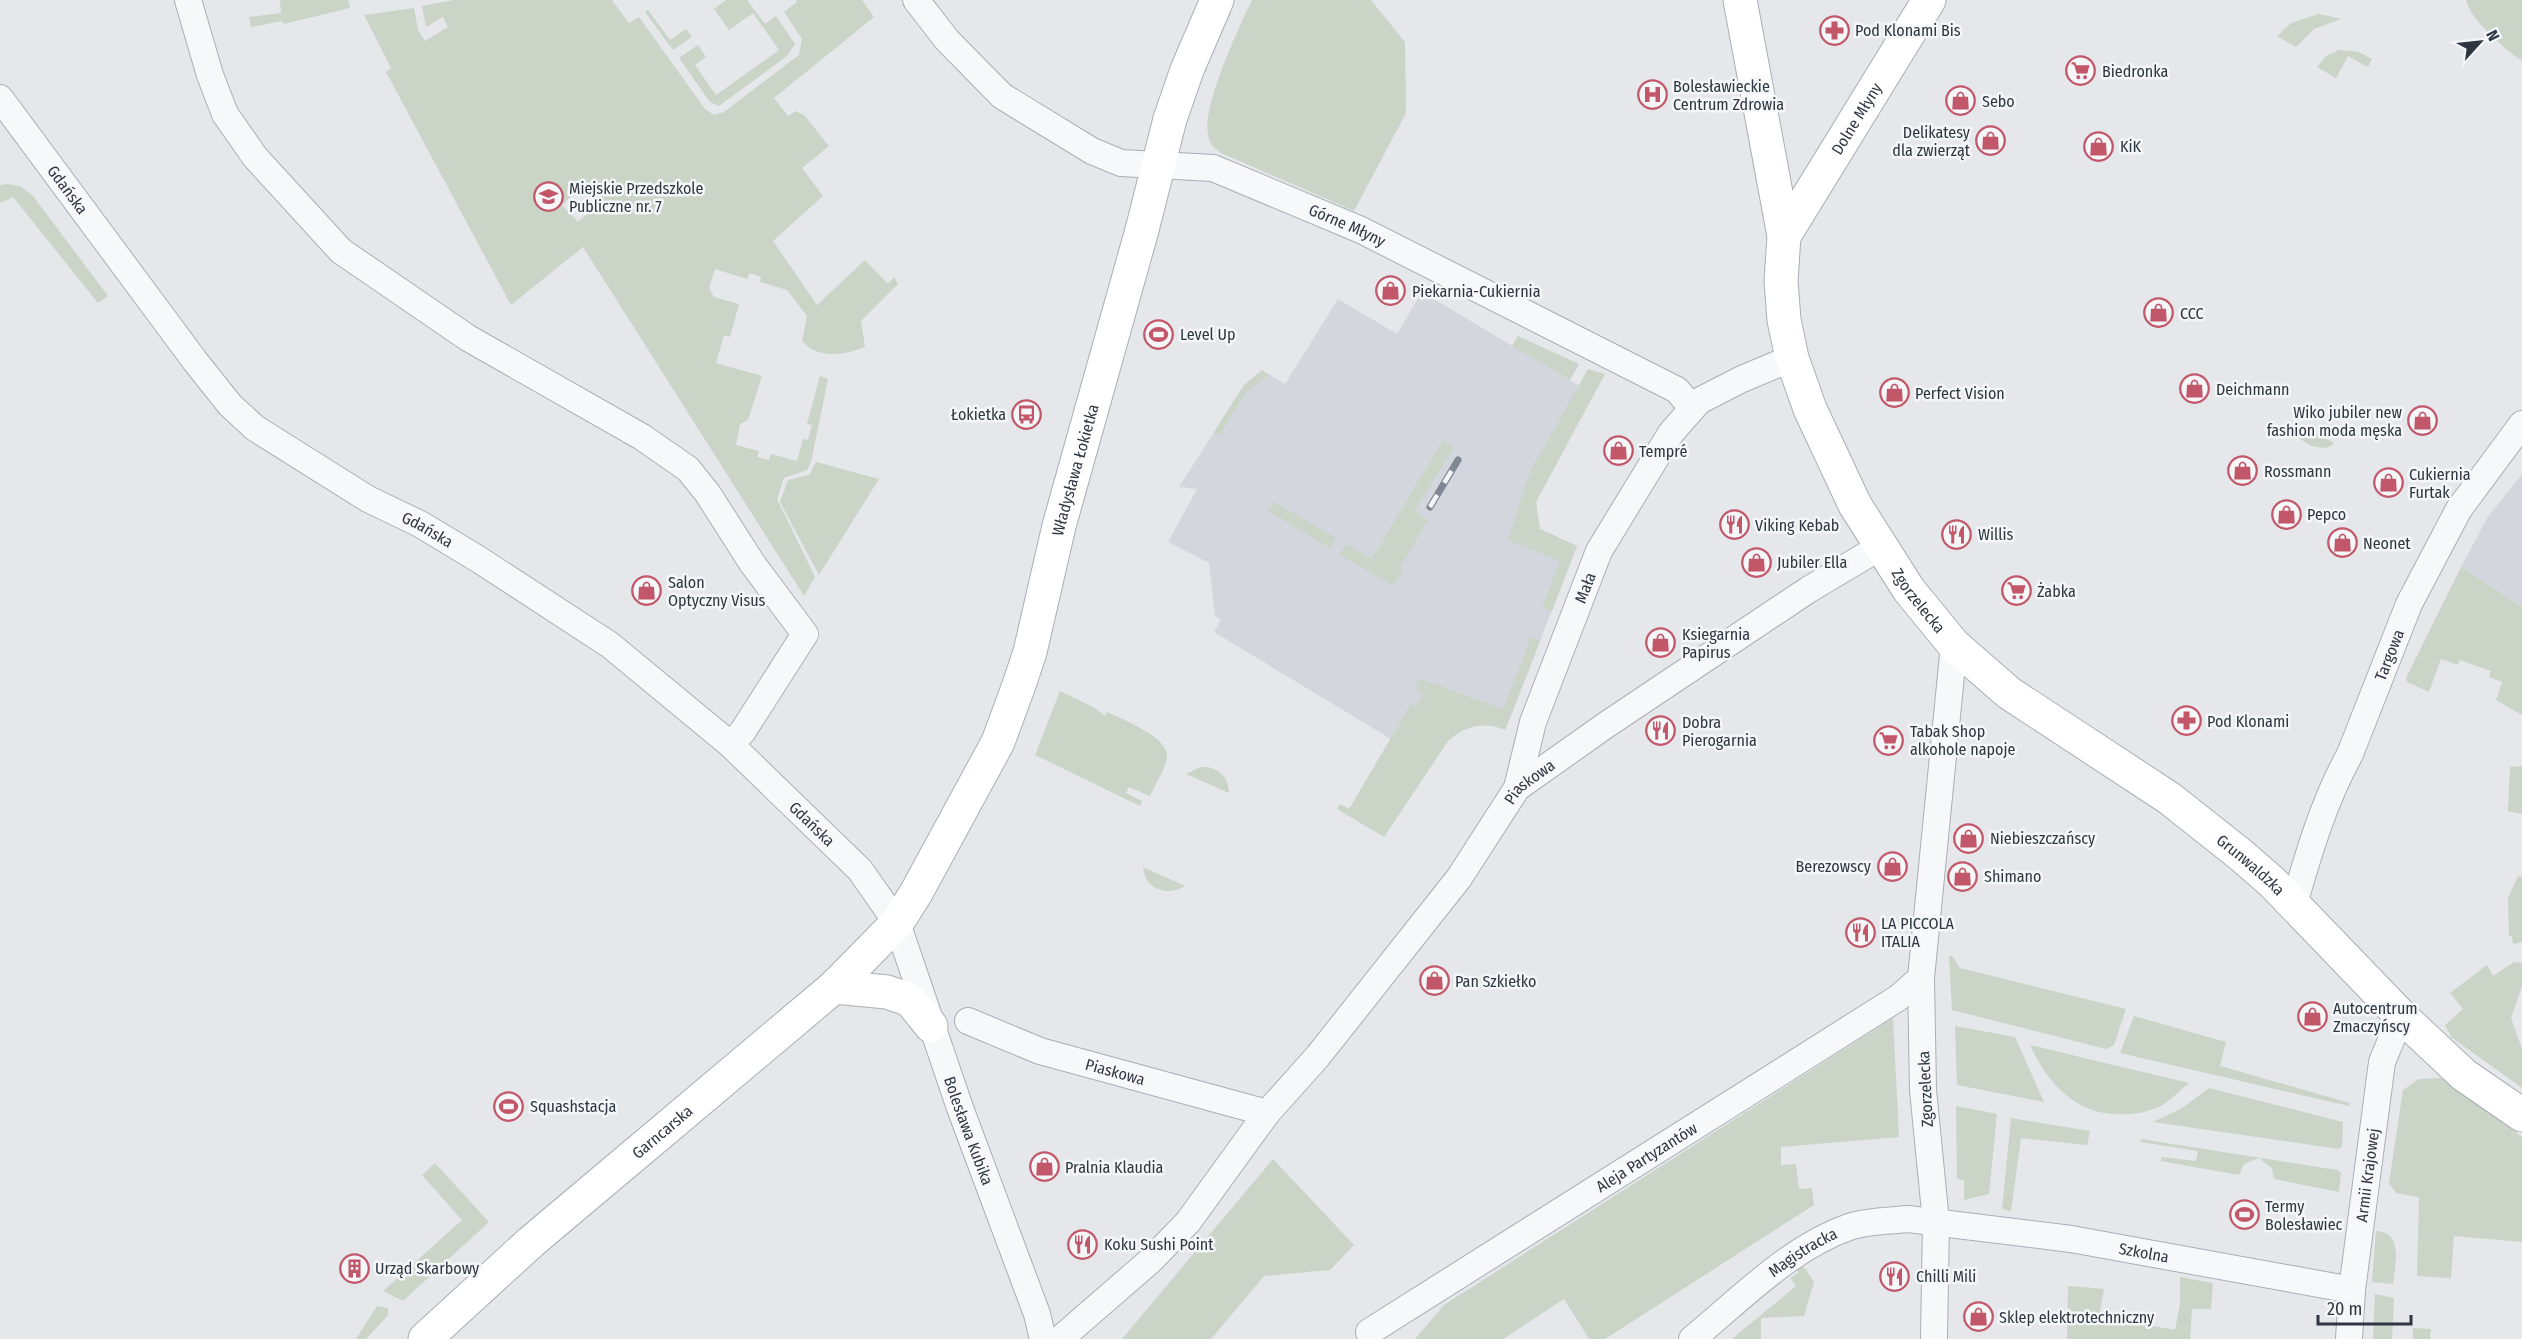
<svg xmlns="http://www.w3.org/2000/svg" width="2522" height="1339" viewBox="0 0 2522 1339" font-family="'Fira Sans Condensed',sans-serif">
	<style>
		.built { fill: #d3d7dd }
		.green { fill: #cad4c7; fill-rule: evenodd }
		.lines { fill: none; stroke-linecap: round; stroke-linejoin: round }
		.street-casing { stroke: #aaaeb5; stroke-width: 28 }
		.secondary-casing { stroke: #aaaeb5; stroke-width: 35 }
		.street { stroke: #f7f8fa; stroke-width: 26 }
		.secondary { stroke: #fff; stroke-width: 33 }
		.rail-casing { stroke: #808893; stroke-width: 7 }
		.rail { stroke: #f4f6f8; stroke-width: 4.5; stroke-dasharray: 14; stroke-linecap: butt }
		.labels { text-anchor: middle; stroke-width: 5; stroke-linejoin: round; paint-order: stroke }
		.poi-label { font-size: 16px; fill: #2e3642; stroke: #f4f6f8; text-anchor: start }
		.street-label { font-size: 16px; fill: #2e3642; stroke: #f4f6f8 }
	</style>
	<rect width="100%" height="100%" fill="#e5e7eb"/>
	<path class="built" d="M 1422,292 L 1593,394 L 1535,496 L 1540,529 L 1577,546 L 1509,721 L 1450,703 L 1394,741 L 1214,632 L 1221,620 L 1215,616 L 1209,563 L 1168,542 L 1197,489 L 1179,487 L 1244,385 L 1262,370 L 1285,384 L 1338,299 L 1397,334 Z
		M 2522,474 L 2522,607 L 2461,567 L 2487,518 Z"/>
	<path class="green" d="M 280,0 L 348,0 L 350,8 L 284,24 L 282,21 L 251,27 L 249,17 L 281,13 Z
		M 454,0 L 612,0 L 629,23 L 639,17 L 705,109 L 714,115 L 724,112 L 799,55 L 802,39 L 784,12 L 797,2 L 796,0 L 862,0 L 874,17 L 774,98 L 788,116 L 796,111 L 804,115 L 829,146 L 802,168 L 823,196 L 773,241 L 817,305 L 865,260 L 888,284 L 894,277 L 898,284 L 861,321 L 865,347 C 844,355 819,360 802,341 L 807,316 L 787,290 L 760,282 L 761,277 L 750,273 L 747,279 L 715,269 L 709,288 L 714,297 L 739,304 L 730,337 L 724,335 L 716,363 L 762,376 L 748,420 L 740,424 L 736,445 L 759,451 L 757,457 L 769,460 L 771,454 L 797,461 L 803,439 L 808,440 L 812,425 L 807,424 L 820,376 L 828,379 L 811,462 L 807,470 L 784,478 L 777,499 L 815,577 L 804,596 L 583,247 L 511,305 L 386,72 L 391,68 L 364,15 L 414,8 L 418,30 L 425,41 L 448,27 L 443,17 L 426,27 L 422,6 ZM 586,183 L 602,201 L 578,222 L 562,205 Z
		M 726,0 L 747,0 L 765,24 L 776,16 L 795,44 L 787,56 L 719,106 L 710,102 L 679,58 L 698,45 L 706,57 L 695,65 L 716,95 L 779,50 L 753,13 L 729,30 L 714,9 Z
		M 1252,0 L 1371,0 L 1405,42 L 1406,113 L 1354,211 L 1221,153 C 1214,148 1209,143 1208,134 C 1202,107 1239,27 1252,0 Z
		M 2466,0 L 2522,0 L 2522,61 C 2505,49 2470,20 2466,0 Z
		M 648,10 L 670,40 L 686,29 L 692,37 L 673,50 L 645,12 Z
		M 2319,14 L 2341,19 L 2314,29 L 2296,47 L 2277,36 L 2291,23 Z
		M 2339,50 L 2359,52 L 2372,59 L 2368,67 L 2348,56 L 2336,78 L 2317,67 L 2326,56 Z
		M 8,184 L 20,186 L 33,196 L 108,296 L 98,303 L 13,197 L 0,203 L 0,185 Z
		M 1518,336 L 1579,364 L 1570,380 L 1512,346 Z
		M 1588,369 L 1605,374 L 1536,502 L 1540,529 L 1577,546 L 1552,611 L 1542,607 L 1560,561 L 1508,540 L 1530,472 Z
		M 1262,370 L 1268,376 L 1246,392 L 1220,435 L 1214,432 L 1244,385 Z
		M 2294,421 L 2334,443 C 2324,455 2299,442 2292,430 Z
		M 1443,440 L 1454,447 L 1415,511 L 1428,520 L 1400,567 L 1403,569 L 1393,586 L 1339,554 L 1346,544 L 1372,559 Z
		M 816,462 L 879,479 L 819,575 L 780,502 L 788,480 L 809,475 Z
		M 1274,502 L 1336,538 L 1330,548 L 1268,511 Z
		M 2461,567 L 2522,607 L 2522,715 L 2496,700 L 2502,682 L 2489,677 L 2491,671 L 2460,660 L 2458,665 L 2441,659 L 2429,692 L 2407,682 L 2406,678 Z
		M 1531,637 L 1540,641 L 1505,730 C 1484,721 1465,726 1448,741 L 1384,837 L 1337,809 L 1340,804 L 1349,809 L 1411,704 L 1416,706 L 1423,694 L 1414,688 L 1420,679 L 1503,709 Z
		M 1060,691 L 1095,708 L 1105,716 L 1107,712 C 1123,720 1170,737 1167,758 C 1165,770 1155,784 1150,796 L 1129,787 L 1126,793 L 1142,801 L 1140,806 L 1035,755 Z
		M 2522,766 L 2522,814 L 2508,811 L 2510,767 Z
		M 1200,767 C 1217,766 1229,776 1229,793 L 1186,774 Z
		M 1143,867 L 1185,886 C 1166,897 1145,889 1143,867 Z
		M 2518,876 L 2522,877 L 2522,942 L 2513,944 L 2512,936 L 2509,936 L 2508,898 Z
		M 1949,956 L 1952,956 L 1960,968 L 2126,1009 L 2114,1045 L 2106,1049 L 1952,1010 Z
		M 2514,962 L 2522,963 L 2522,986 L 2511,1018 L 2522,1049 L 2522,1088 L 2451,1037 L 2445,1025 L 2463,1009 L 2450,993 L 2487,965 L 2493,976 Z
		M 2134,1016 L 2226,1042 L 2220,1066 L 2350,1103 L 2349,1106 L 2120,1053 Z
		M 1893,1018 L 1899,1137 L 1781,1147 L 1781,1165 L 1796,1164 L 1799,1189 L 1812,1188 L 1814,1205 L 1605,1339 L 1589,1339 L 1564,1299 L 1503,1339 L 1415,1339 L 1444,1305 Z
		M 1955,1026 L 2015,1037 L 2044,1102 L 1957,1085 Z
		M 2030,1045 L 2189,1083 C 2180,1090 2172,1099 2164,1104 C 2154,1110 2139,1114 2128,1114 C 2079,1118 2049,1086 2030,1045 Z
		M 2441,1078 L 2522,1137 L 2522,1242 L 2454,1236 L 2451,1278 L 2417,1276 L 2419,1197 L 2396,1193 L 2389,1183 L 2403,1090 L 2419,1079 Z
		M 2209,1088 L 2343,1122 L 2342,1146 L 2339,1149 L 2153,1122 L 2182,1108 Z
		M 1956,1106 L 1997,1114 L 1989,1194 L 1964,1200 L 1964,1180 L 1957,1179 Z
		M 2011,1118 L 2090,1131 L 2087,1145 L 2021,1138 L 2011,1211 L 2002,1209 Z
		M 2141,1139 L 2337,1170 L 2341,1173 L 2339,1192 L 2274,1179 L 2272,1168 L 2259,1158 L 2244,1164 L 2239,1175 L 2161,1161 L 2161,1157 L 2196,1161 L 2198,1151 L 2141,1142 Z
		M 1273,1159 L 1354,1245 L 1330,1270 L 1264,1276 L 1211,1339 L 1122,1339 Z
		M 435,1163 L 489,1222 L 403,1301 L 383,1291 L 462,1220 L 422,1175 Z
		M 2376,1231 C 2404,1233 2395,1263 2393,1284 L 2372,1282 Z
		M 1797,1265 L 1805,1268 L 1814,1282 L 1804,1316 L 1761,1318 L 1761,1339 L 1732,1339 L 1796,1286 L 1790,1278 L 1798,1273 Z
		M 2180,1277 L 2213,1283 L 2211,1309 L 2192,1309 L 2190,1339 L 2067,1339 L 2068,1286 L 2104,1289 L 2099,1316 L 2175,1330 L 2180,1304 Z
		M 2375,1294 L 2394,1298 L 2392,1339 L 2373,1339 Z
		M 377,1306 L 388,1308 L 388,1315 L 366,1339 L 356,1339 Z
		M 2413,1328 L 2431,1329 L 2430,1339 L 2413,1339 Z"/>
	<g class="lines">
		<defs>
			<g id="street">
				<path d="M 188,0 L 210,75 L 225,114 L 255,157 L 341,251 L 468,338 L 642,437 L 688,469 L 708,494 L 752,563 L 805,634 L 743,731 L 731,745"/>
				<path id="s1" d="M 916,0 L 947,40 L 1002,96 L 1092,151 L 1121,163 L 1213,168 L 1361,230 L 1677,390 L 1692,408"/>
				<path id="s2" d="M 0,98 L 195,361 L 230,405 L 255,428 L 368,499 L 420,524 L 478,559 L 610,645 L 731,745 L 860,870 L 897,923 L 960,1108 L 1037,1314 L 1043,1339"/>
				<path id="s3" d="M 1517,788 L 1533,722 L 1599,551 L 1671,433 L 1699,401 L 1742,379 L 1792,358"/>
				<path id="s4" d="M 2294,904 C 2309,852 2324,801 2350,754 L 2409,604 L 2459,509 L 2522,424"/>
				<path id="s5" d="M 968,1021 L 1040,1051 L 1267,1113"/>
				<path id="s6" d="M 1369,1332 L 1898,998 L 1921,978"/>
				<path id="s7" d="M 1060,1339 L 1150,1261 L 1188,1222 L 1267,1113 L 1318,1056 L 1459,878 L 1517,788 L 1606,725 L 1808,590 L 1880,547"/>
				<path id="s8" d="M 1692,1339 C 1740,1300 1789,1248 1849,1227 C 1867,1221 1889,1221 1908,1219 L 2071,1239 L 2352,1290"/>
				<path d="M 1934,1339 L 1936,1222 L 1923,1090 L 1921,978 L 1954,645"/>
				<path id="s9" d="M 2349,1339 L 2352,1290 L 2382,1062 L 2401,1016"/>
			</g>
			<g id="secondary">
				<path id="s10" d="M 1740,0 L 1784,236 L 1781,281 L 1784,320 L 1792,358 L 1810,409 L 1855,505 L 1909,590 L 1954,645 L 2009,693 L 2169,798 L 2241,855 L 2272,882 L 2401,1016 L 2464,1075 L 2522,1115"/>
				<path id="s11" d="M 1784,236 L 1929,0"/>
				<path d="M 834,987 L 887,992 L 910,1000 L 931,1026"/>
				<path id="s12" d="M 425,1339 L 531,1242 L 834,987 L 897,923 L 916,893 L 998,742 L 1019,685 L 1030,652 L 1059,526 L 1142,230 L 1170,119 L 1187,70 L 1217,0"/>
			</g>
		</defs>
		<use href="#street" class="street-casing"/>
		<use href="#secondary" class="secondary-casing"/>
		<use href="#street" class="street"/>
		<use href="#secondary" class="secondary"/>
		<defs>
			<path id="rail" d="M 1430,507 L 1458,460"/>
		</defs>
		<use href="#rail" class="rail-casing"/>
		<use href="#rail" class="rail"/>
	</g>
	<defs>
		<symbol id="pharmacy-ring" viewBox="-11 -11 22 22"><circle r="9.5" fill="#f4f6f8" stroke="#c2576a" stroke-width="1.5"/><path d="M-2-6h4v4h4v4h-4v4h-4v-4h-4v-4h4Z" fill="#c2576a"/></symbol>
		<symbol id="supermarket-ring" viewBox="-11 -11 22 22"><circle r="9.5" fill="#f4f6f8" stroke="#c2576a" stroke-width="1.5"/><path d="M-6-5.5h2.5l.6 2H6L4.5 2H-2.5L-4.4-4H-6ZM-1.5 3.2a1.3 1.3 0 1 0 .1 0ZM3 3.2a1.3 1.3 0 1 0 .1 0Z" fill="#c2576a"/></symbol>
		<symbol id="hospital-ring" viewBox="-11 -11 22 22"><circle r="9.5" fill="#f4f6f8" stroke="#c2576a" stroke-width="1.5"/><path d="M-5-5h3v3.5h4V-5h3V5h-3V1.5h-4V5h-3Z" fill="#c2576a"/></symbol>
		<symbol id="shop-ring" viewBox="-11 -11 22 22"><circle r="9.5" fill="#f4f6f8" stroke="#c2576a" stroke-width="1.5"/><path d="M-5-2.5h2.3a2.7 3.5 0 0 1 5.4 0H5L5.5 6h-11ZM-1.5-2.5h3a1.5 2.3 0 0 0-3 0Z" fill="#c2576a"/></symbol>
		<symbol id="school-ring" viewBox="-11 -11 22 22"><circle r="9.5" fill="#f4f6f8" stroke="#c2576a" stroke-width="1.5"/><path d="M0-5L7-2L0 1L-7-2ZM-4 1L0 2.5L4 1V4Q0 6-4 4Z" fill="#c2576a"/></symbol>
		<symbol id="stadium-ring" viewBox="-11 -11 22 22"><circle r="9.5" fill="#f4f6f8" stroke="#c2576a" stroke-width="1.5"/><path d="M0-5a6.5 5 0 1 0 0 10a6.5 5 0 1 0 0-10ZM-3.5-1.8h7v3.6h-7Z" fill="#c2576a"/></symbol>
		<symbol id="bus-ring" viewBox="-11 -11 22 22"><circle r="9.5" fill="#f4f6f8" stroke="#c2576a" stroke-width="1.5"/><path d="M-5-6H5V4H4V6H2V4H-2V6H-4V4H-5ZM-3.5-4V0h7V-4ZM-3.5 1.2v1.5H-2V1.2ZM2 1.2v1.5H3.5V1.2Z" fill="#c2576a"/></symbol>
		<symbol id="restaurant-ring" viewBox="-11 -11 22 22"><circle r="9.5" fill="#f4f6f8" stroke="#c2576a" stroke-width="1.5"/><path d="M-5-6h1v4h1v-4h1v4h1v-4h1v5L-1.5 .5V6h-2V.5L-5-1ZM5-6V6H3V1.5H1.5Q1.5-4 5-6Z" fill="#c2576a"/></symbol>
		<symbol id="building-ring" viewBox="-11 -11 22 22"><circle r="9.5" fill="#f4f6f8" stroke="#c2576a" stroke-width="1.5"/><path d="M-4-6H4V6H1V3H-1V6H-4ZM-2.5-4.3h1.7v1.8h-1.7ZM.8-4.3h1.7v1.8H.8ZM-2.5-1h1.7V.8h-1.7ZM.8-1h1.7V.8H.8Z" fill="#c2576a"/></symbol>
	</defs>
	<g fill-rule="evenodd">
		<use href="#pharmacy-ring" x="1818" y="14" width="33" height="33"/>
		<use href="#supermarket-ring" x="2064" y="54" width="33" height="33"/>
		<use href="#hospital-ring" x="1636" y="78" width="33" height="33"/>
		<use href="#shop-ring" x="1944" y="84" width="33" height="33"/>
		<use href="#shop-ring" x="1974" y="124" width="33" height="33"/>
		<use href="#shop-ring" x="2082" y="130" width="33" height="33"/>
		<use href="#school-ring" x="532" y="180" width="33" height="33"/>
		<use href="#shop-ring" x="1374" y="274" width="33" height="33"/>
		<use href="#shop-ring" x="2142" y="296" width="33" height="33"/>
		<use href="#stadium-ring" x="1142" y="318" width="33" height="33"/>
		<use href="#shop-ring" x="2178" y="372" width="33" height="33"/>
		<use href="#shop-ring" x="1878" y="376" width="33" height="33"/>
		<use href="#bus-ring" x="1010" y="398" width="33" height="33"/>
		<use href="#shop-ring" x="2406" y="404" width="33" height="33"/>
		<use href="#shop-ring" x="1602" y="434" width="33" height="33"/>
		<use href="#shop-ring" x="2226" y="454" width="33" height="33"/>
		<use href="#shop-ring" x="2372" y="466" width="33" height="33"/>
		<use href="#shop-ring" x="2270" y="498" width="33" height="33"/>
		<use href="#restaurant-ring" x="1718" y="508" width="33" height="33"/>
		<use href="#restaurant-ring" x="1940" y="518" width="33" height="33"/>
		<use href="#shop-ring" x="2326" y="526" width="33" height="33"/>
		<use href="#shop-ring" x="1740" y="546" width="33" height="33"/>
		<use href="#shop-ring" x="630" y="574" width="33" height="33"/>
		<use href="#supermarket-ring" x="2000" y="574" width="33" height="33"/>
		<use href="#shop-ring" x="1644" y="626" width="33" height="33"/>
		<use href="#pharmacy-ring" x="2170" y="704" width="33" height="33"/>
		<use href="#restaurant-ring" x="1644" y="714" width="33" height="33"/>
		<use href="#supermarket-ring" x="1872" y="724" width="33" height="33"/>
		<use href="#shop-ring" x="1952" y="822" width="33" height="33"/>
		<use href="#shop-ring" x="1876" y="850" width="33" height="33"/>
		<use href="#shop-ring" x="1946" y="860" width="33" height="33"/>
		<use href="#restaurant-ring" x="1844" y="916" width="33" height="33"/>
		<use href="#shop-ring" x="1418" y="964" width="33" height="33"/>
		<use href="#shop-ring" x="2296" y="1000" width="33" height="33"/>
		<use href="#stadium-ring" x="492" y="1090" width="33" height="33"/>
		<use href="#shop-ring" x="1028" y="1150" width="33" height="33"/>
		<use href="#stadium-ring" x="2228" y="1198" width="33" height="33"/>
		<use href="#restaurant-ring" x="1066" y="1228" width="33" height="33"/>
		<use href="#building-ring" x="338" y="1252" width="33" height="33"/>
		<use href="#restaurant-ring" x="1878" y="1260" width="33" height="33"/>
		<use href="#shop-ring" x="1962" y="1300" width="33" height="33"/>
	</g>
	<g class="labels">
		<g class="poi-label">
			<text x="1855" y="36">Pod Klonami Bis</text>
			<text x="2102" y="77">Biedronka</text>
			<text x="1673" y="92">Bolesławieckie<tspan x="1673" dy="18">Centrum Zdrowia</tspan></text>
			<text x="1982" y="107">Sebo</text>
			<text x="1970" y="138" text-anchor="end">Delikatesy<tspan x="1970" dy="18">dla zwierząt</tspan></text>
			<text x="2120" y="152">KiK</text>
			<text x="569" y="194">Miejskie Przedszkole<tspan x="569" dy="18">Publiczne nr. 7</tspan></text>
			<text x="1412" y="297">Piekarnia-Cukiernia</text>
			<text x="2180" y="319">CCC</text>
			<text x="1180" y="340">Level Up</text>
			<text x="2216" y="395">Deichmann</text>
			<text x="1915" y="399">Perfect Vision</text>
			<text x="2402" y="418" text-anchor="end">Wiko jubiler new<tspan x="2402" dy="18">fashion moda męska</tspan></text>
			<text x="1006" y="420" text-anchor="end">Łokietka</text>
			<text x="1639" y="457">Tempré</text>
			<text x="2264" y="477">Rossmann</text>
			<text x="2409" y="480">Cukiernia<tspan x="2409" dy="18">Furtak</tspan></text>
			<text x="2307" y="520">Pepco</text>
			<text x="1755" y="531">Viking Kebab</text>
			<text x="1978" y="540">Willis</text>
			<text x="2363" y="549">Neonet</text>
			<text x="1777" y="568">Jubiler Ella</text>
			<text x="668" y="588">Salon<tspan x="668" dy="18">Optyczny Visus</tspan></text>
			<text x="2037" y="597">Żabka</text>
			<text x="1682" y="640">Ksiegarnia<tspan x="1682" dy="18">Papirus</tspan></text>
			<text x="2207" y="727">Pod Klonami</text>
			<text x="1682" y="728">Dobra<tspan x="1682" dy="18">Pierogarnia</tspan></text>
			<text x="1910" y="737">Tabak Shop<tspan x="1910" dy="18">alkohole napoje</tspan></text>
			<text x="1990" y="844">Niebieszczańscy</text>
			<text x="1871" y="872" text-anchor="end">Berezowscy</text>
			<text x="1984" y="882">Shimano</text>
			<text x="1881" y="929">LA PICCOLA<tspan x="1881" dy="18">ITALIA</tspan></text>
			<text x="1455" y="987">Pan Szkiełko</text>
			<text x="2333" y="1014">Autocentrum<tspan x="2333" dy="18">Zmaczyńscy</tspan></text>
			<text x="530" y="1112">Squashstacja</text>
			<text x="1065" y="1173">Pralnia Klaudia</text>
			<text x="2265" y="1212">Termy<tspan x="2265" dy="18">Bolesławiec</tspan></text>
			<text x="1104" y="1250">Koku Sushi Point</text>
			<text x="375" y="1274">Urząd Skarbowy</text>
			<text x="1916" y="1282">Chilli Mili</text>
			<text x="1999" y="1323">Sklep elektrotechniczny</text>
		</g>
		<g class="street-label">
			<text dy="6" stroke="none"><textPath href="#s11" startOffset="138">Dolne Młyny</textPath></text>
			<text dy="6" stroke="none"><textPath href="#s2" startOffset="114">Gdańska</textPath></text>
			<text dy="6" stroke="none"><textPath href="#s1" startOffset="504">Górne Młyny</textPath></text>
			<text dy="6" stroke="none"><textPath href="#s12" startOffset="1120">Władysława Łokietka</textPath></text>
			<text dy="6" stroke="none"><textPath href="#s2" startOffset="618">Gdańska</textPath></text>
			<text dy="6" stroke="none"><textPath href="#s3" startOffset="212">Mała</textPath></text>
			<text dy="6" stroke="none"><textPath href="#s10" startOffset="638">Zgorzelecka</textPath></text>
			<text dy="6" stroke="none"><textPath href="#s4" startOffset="267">Targowa</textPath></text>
			<text dy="6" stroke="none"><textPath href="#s7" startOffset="732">Piaskowa</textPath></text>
			<text dy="6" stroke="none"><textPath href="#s2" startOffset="1104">Gdańska</textPath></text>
			<text dy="6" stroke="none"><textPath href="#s10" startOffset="1065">Grunwaldzka</textPath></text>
			<text dy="6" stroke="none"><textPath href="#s5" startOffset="156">Piaskowa</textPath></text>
			<text transform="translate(1925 1089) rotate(-93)" y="6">Zgorzelecka</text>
			<text dy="6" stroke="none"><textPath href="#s12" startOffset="315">Garncarska</textPath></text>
			<text dy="6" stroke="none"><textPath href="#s2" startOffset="1455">Bolesława Kubika</textPath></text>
			<text dy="6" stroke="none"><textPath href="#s6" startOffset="328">Aleja Partyzantów</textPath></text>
			<text dy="6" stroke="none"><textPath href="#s9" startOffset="165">Armii Krajowej</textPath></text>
			<text dy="6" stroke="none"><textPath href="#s8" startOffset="492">Szkolna</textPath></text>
			<text dy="6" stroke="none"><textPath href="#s8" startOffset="141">Magistracka</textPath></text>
		</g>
	</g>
	<g transform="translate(2480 42) rotate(63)" stroke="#f4f6f8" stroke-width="4.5" paint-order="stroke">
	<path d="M0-4.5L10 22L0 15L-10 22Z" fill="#2e3642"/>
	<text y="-9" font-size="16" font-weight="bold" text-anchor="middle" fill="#2e3642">N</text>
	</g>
	<path d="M2318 1315v9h93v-9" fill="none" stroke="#2e3642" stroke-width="3"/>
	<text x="2327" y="1315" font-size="18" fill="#2e3642" stroke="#f4f6f8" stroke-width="4.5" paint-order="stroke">20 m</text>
</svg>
